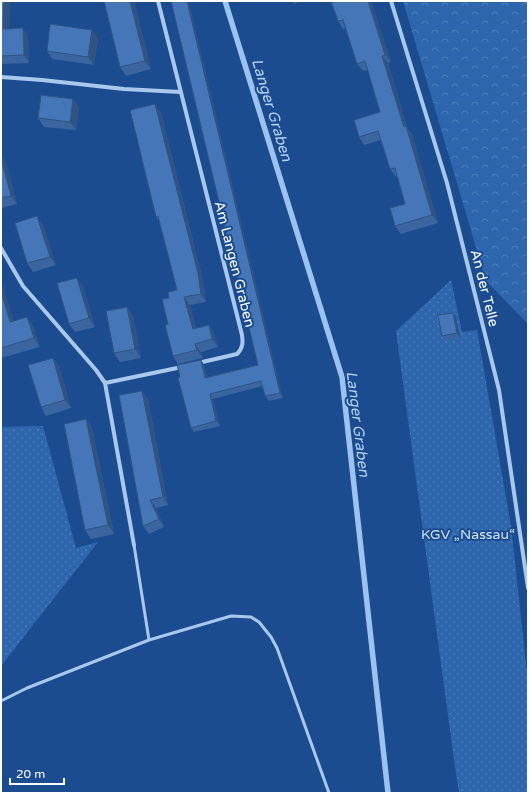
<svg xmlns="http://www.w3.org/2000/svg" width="529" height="794" viewBox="0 0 529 794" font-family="'Varela Round',sans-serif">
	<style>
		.forest { fill: url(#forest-crowns) }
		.garden { fill: url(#garden-dots) }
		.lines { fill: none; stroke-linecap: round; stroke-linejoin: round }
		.stream { stroke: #9cc2f0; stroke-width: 5.5 }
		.lane { stroke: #a9c8ee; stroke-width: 3 }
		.street { stroke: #a9c8ee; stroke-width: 4 }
		.wall { fill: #3a659e }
		.shaded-wall { fill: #305381 }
		.building { fill: #4476b8; stroke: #305381 }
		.labels { text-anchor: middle; stroke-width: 4; stroke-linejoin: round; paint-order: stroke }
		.street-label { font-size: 14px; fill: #fff; stroke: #1b4c90 }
		.park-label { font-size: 14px; fill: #d0e2fa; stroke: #1b4c90 }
		.water-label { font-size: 15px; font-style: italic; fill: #b6d2f5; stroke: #1b4c90 }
	</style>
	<defs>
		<pattern id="forest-crowns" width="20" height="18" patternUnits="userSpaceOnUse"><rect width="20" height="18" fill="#2e66ae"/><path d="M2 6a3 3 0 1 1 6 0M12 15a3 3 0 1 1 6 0" fill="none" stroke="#4d7dba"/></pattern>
		<pattern id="garden-dots" width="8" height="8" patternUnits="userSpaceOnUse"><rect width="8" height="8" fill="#2e66ae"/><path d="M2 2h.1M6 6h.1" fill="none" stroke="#4d7dba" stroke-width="1.8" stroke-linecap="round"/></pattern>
	</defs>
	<rect width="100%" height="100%" fill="#1b4c90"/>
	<path class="forest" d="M 403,1 L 528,1 L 528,324 L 486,281 Z"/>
	<path class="garden" d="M 451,280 L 462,332 L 477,330 L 511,526 L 528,682 L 528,793 L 459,793 L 455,767 L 396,331 Z
		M 43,426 L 76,548 L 98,542 L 1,666 L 1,427 Z"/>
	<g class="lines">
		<path class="stream" d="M 225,1 L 342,377 L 388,793"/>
		<path class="lane" d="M 134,545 L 149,640
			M 1,701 L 27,688 L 149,640 L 231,616 L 251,617 L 259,622 L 271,637 L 277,648 L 329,793"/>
		<path class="street" d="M 158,1 L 242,335 C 243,343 243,348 237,354 L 198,363
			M 391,1 L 447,183 L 499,390 L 528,588
			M 1,77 L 42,80 L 124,89 L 180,92
			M 1,248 L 23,286 L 96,370 L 105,383 L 182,367
			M 105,383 L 134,545"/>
	</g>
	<path class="wall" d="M 1,1 L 10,1 L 9,29 L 23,28 L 28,36 L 29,63 L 1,64 Z
		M 104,1 L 134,1 L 151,69 L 126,76 L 120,67 Z
		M 171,1 L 283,398 L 269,401 L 265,396 L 263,386 L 213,399 L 220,426 L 194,432 L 191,428 L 180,377 L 201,360 L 204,365 L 207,377 L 258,365 Z
		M 292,1 L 302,1 L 294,4 Z
		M 371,1 L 391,62 L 388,63 L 407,127 L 412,134 L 438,223 L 401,234 L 395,226 L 405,204 L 397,176 L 396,177 L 390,169 L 381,140 L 364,145 L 359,137 L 380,112 L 368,70 L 363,71 L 357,64 L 346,28 L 343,29 L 338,21 Z
		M 98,38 L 94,65 L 52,59 L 47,51 Z
		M 79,107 L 76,130 L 44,127 L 38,118 Z
		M 161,112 L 203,281 L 206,302 L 190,305 L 196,328 L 209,325 L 214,333 L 218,347 L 201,352 L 203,358 L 178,364 L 173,356 L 168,324 L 169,298 L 177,290 L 159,221 L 156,217 Z
		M 1,155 L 6,162 L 17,204 L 1,208 Z
		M 37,216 L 43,225 L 56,265 L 33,272 L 27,263 Z
		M 1,283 L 3,286 L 13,321 L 33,325 L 40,347 L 1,358 Z
		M 83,286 L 95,327 L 75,332 L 69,324 Z
		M 127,307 L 133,316 L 141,358 L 120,362 L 114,353 Z
		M 453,313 L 456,317 L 460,338 L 445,340 L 442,336 Z
		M 53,358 L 59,366 L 71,408 L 46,416 L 41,407 Z
		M 148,399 L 168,505 L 156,508 L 164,527 L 149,534 L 143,526 Z
		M 86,419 L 92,428 L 114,534 L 91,539 L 85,530 Z"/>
	<path class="shaded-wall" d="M 4,1 L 10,1 L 9,37 L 3,29 Z
		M 130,1 L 134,1 L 151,69 L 145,61 Z
		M 187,1 L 189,1 L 283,398 L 280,393 Z
		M 368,1 L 371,1 L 391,62 L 385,55 Z
		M 23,28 L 28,36 L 29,63 L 24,55 Z
		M 92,30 L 98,38 L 94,65 L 88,57 Z
		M 382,56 L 388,63 L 407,127 L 412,134 L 438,223 L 432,215 L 404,127 Z
		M 73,99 L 79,107 L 76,130 L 70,122 Z
		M 155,104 L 161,112 L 203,281 L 206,302 L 201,294 Z
		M 1,155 L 6,162 L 17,204 L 11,196 L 1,158 Z
		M 37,216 L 43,225 L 56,265 L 50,257 Z
		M 77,278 L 83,286 L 95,327 L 89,318 Z
		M 1,283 L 3,286 L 16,330 L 10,322 L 1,291 Z
		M 184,297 L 190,305 L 198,337 L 193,329 Z
		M 127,307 L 133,316 L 141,358 L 135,349 Z
		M 453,313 L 456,317 L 460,338 L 457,333 Z
		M 27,317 L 33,325 L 40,347 L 34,338 Z
		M 209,325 L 214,333 L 218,347 L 212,339 Z
		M 195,344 L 201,352 L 203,358 L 197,350 Z
		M 53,358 L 59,366 L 71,408 L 65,400 Z
		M 201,360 L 204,365 L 209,383 L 205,378 Z
		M 142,391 L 148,399 L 168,505 L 163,497 Z
		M 210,394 L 213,399 L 220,426 L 216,421 Z
		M 86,419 L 92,428 L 114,534 L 108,525 Z
		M 150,500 L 156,508 L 164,527 L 159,519 Z"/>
	<path class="building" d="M 1,1 L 4,1 L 3,29 L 23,28 L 24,55 L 1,56 Z
		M 104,1 L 130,1 L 145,61 L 120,67 Z
		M 171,1 L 187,1 L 280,393 L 265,396 L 261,381 L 210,394 L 216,421 L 191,428 L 178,378 L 180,377 L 177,365 L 201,360 L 205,378 L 258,365 Z
		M 331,1 L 368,1 L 385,55 L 382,56 L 404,127 L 406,126 L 432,215 L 395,226 L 390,208 L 405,204 L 395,168 L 390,169 L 378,131 L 359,137 L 354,120 L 380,112 L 365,61 L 357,64 L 343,20 L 338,21 Z
		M 50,24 L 92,30 L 88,57 L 47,51 Z
		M 41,95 L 73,99 L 70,122 L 38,118 Z
		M 155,104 L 198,273 L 201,294 L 184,297 L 193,329 L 209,325 L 212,339 L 195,344 L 197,350 L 173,356 L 165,325 L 168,324 L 162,299 L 169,298 L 168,292 L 177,290 L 158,216 L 156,217 L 130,110 Z
		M 1,158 L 11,196 L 1,198 Z
		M 37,216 L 50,257 L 27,263 L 15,223 Z
		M 77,278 L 89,318 L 69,324 L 57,283 Z
		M 1,291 L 10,322 L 27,317 L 34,338 L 1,348 Z
		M 127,307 L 135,349 L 114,353 L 106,311 Z
		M 453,313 L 457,333 L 442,336 L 438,315 Z
		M 53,358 L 65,400 L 41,407 L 28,365 Z
		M 142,391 L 163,497 L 150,500 L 159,519 L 143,526 L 119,395 Z
		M 86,419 L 108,525 L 85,530 L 64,424 Z"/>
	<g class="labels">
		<g class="street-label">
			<text transform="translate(235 264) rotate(76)" y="5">Am Langen Graben</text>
			<text transform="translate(485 288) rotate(76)" y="5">An der Telle</text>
		</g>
		<g class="park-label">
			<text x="468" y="539">KGV „Nassau“</text>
		</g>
		<g class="water-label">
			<text transform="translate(272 110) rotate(73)" y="5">Langer Graben</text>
			<text transform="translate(358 424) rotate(83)" y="5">Langer Graben</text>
		</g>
	</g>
	<rect width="529" height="794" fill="none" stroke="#ffffff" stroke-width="4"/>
	<path d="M10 778v6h54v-6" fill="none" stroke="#ffffff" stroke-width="2"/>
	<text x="16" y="778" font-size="12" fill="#ffffff" stroke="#1b4c90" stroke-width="3" paint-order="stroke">20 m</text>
</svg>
